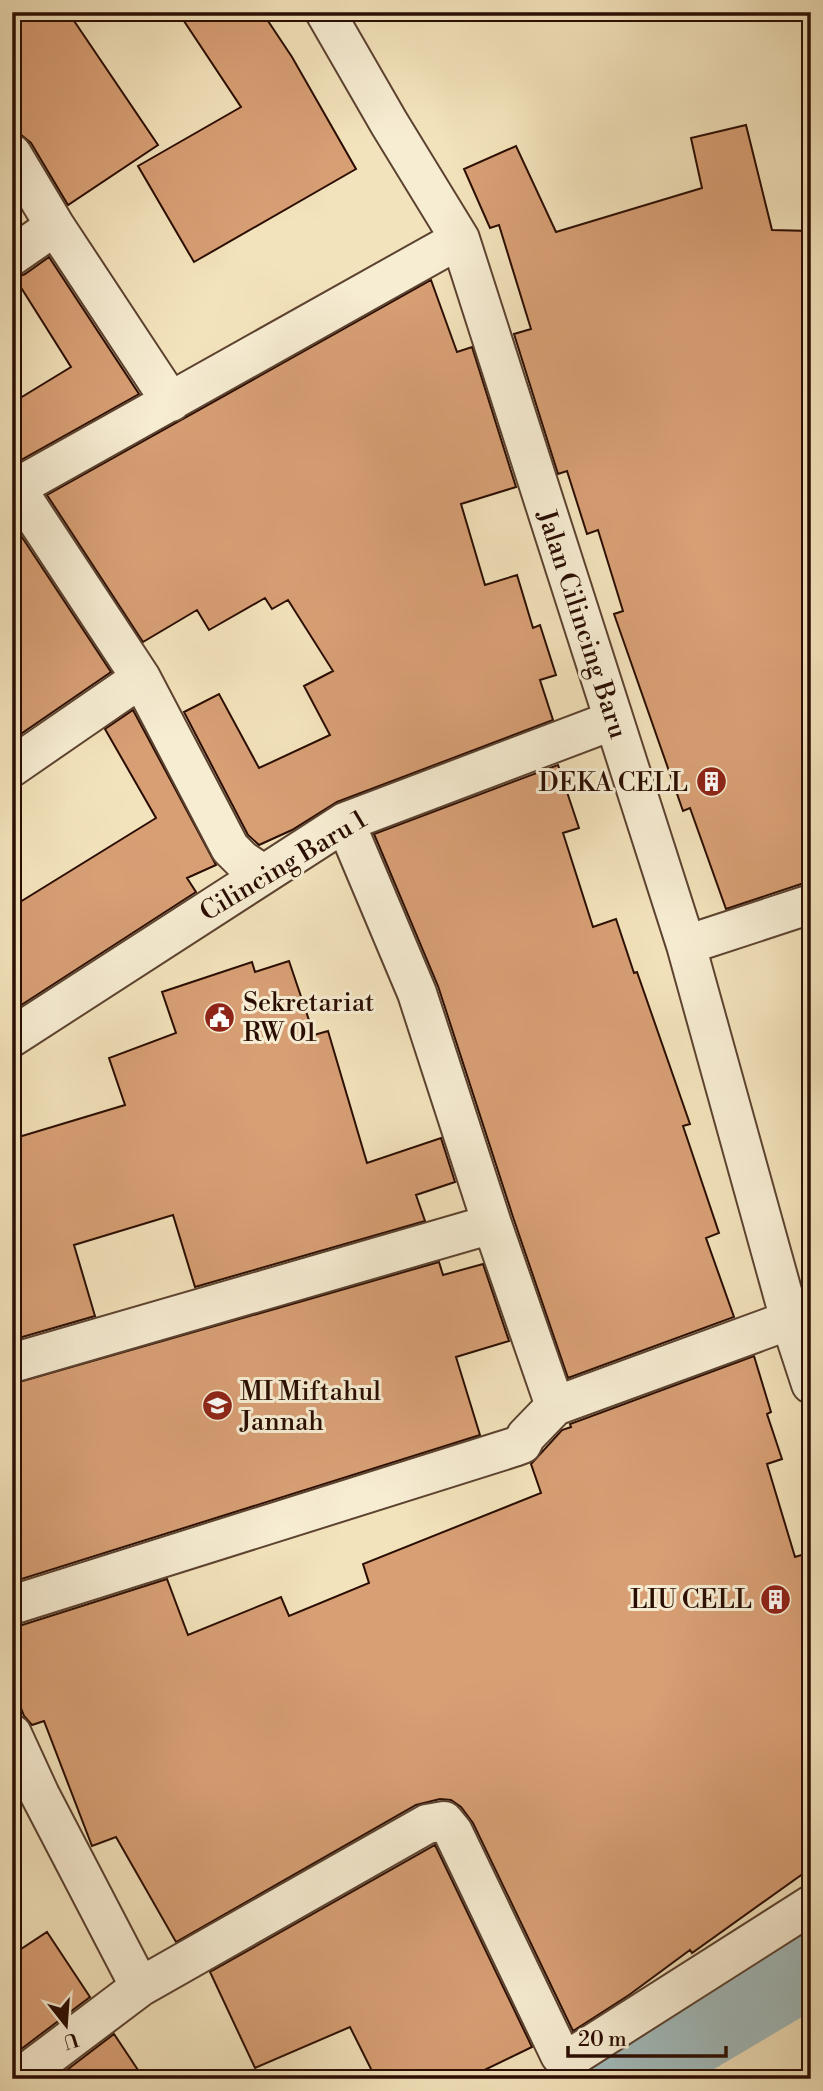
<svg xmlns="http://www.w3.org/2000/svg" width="823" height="2091" viewBox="0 0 823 2091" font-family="'Libre Bodoni',serif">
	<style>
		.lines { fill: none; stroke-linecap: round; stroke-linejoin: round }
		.river { stroke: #a1bbbc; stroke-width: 94 }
		.building { fill: #d89f75; stroke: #2a0d02; stroke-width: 2 }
		.minor-casing { stroke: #5c4230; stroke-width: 42 }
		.minor { stroke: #f7edd3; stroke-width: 38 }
		.labels { text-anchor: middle; stroke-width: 6; stroke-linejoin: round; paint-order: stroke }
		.street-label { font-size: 26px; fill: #2a0d02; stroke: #f7edd3 }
		.poi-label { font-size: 26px; fill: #2a0d02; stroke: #f7edd3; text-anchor: end }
	</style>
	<rect width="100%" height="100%" fill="#f3e3bc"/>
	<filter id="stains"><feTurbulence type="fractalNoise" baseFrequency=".00286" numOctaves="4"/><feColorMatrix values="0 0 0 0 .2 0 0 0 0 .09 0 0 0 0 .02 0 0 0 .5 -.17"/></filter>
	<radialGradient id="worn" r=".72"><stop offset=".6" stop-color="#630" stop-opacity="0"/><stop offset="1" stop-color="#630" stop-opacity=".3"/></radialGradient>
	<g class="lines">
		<path class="river" d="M 605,2079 L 811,1957"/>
	</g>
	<path class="building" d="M 12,12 L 68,12 L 158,145 L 68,205 L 31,143 L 20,134 L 12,123 Z
		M 178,12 L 262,12 L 292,57 L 356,169 L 194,262 L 138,166 L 241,107 Z
		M 746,125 L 772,230 L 811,231 L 811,883 L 804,883 L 726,909 L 690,808 L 683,811 L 614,614 L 623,611 L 598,530 L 587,534 L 567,471 L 558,474 L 514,334 L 531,329 L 499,225 L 490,228 L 464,169 L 516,146 L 556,232 L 702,188 L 691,138 Z
		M 49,257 L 139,394 L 12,465 L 12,403 L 71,367 L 15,278 L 25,274 Z
		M 431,280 L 457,352 L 472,347 L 516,487 L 461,504 L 485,585 L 517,575 L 533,628 L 540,625 L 556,675 L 540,680 L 553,720 L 337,802 L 292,830 L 259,845 L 248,835 L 184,712 L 219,694 L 259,768 L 330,735 L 304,686 L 333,671 L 288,600 L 272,609 L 265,598 L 209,630 L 197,610 L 143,642 L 47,495 Z
		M 12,522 L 111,672 L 12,740 Z
		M 133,710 L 216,865 L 187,878 L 196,892 L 12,1011 L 12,907 L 156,818 L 105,729 Z
		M 558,765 L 579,828 L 563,833 L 593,927 L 616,919 L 634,973 L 637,972 L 690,1124 L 683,1126 L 719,1233 L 706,1238 L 734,1317 L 568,1378 L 513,1217 L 438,986 L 374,834 Z
		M 289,961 L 314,1035 L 328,1031 L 367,1163 L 441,1138 L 455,1182 L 416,1195 L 425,1221 L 195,1287 L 173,1215 L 74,1245 L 95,1316 L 12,1340 L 12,1139 L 125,1105 L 109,1058 L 176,1033 L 162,992 L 252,962 L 255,972 Z
		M 439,1262 L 443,1275 L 483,1264 L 509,1341 L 456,1357 L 480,1435 L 12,1582 L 12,1384 Z
		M 754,1356 L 771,1412 L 767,1414 L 782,1459 L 767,1464 L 795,1557 L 811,1552 L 811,1868 L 692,1953 L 690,1950 L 629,1995 L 573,2031 L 473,1823 L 461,1807 L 451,1800 L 440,1799 L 416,1805 L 176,1942 L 116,1837 L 92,1846 L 44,1721 L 32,1725 L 24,1716 L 12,1684 L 12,1626 L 19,1626 L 167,1579 L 188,1635 L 281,1597 L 289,1616 L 369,1583 L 363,1564 L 541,1493 L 531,1464 L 562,1430 L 571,1427 L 570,1424 Z
		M 435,1845 L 532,2047 L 466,2079 L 376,2079 L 350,2027 L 255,2068 L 210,1972 Z
		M 47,1932 L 90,1997 L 12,2056 L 12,1955 Z
		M 114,2034 L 144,2079 L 55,2079 Z"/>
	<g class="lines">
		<defs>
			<path id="minor" d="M 325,12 L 389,123 L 460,239 L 686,945 L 790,1320 L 811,1384
				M 12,154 L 55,226 L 171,402
				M 12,256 L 55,226
				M 16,488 L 141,678 L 230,848 L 242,860 L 263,874
				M 12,490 L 460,239
				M 12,767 L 141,678
				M 345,822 L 417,993 L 492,1224 L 555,1406
				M 686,945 L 811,904
				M 12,1037 L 345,822 L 614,720
				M 12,1363 L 492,1224
				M 12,1605 L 514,1447 L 522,1444 L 526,1436 L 555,1406 L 790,1320
				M 12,1734 L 40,1795 L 140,1987
				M 18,2079 L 140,1987 L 427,1824 L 444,1821 L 453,1832 L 560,2055 L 569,2059 L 811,1905"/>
		</defs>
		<use href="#minor" class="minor-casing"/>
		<use href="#minor" class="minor"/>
	</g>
	<defs>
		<symbol id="building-disc" viewBox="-11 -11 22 22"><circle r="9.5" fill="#8f2418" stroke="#f7edd3"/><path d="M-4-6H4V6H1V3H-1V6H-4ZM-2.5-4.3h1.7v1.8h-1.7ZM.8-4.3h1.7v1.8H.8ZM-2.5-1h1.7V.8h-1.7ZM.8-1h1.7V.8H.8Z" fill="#fff"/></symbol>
		<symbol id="civic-disc" viewBox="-11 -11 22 22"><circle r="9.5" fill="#8f2418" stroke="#f7edd3"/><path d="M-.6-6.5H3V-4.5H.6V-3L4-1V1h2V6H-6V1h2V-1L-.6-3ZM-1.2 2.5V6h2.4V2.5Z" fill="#fff"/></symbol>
		<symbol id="school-disc" viewBox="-11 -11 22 22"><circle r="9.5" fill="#8f2418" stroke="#f7edd3"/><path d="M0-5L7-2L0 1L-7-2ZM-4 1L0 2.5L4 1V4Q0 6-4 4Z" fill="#fff"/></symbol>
	</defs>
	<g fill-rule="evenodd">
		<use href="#building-disc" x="694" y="764" width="35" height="35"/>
		<use href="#civic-disc" x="202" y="1000" width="35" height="35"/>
		<use href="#school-disc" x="200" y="1388" width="35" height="35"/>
		<use href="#building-disc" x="758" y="1582" width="35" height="35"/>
	</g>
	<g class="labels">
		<g class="street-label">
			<text transform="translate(583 624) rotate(72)" y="9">Jalan Cilincing Baru</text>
			<text transform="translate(283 865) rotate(-31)" y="9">Cilincing Baru 1</text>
		</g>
		<g class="poi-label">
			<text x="688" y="791">DEKA CELL</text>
			<text x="243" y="1011" text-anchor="start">Sekretariat<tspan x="243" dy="30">RW 01</tspan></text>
			<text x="240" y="1400" text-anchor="start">MI Miftahul<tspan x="240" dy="30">Jannah</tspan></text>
			<text x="752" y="1608">LIU CELL</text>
		</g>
	</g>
	<rect width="823" height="2091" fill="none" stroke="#f3e3bc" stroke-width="42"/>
	<rect x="14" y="14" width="795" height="2063" fill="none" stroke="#2a0d02" stroke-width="3.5"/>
	<rect x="21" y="21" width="781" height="2049" fill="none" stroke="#2a0d02" stroke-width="2"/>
	<g transform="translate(66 2025) rotate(163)" stroke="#f7edd3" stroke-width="5" paint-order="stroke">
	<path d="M0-5L12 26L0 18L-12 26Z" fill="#2a0d02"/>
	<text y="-10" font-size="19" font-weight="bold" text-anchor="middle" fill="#2a0d02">U</text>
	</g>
	<path d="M568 2046v10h158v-10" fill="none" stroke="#2a0d02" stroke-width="3.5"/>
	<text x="578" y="2046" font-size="21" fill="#2a0d02" stroke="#f7edd3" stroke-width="5" paint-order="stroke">20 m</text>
	<rect width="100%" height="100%" filter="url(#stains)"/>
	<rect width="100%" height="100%" fill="url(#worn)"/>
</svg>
